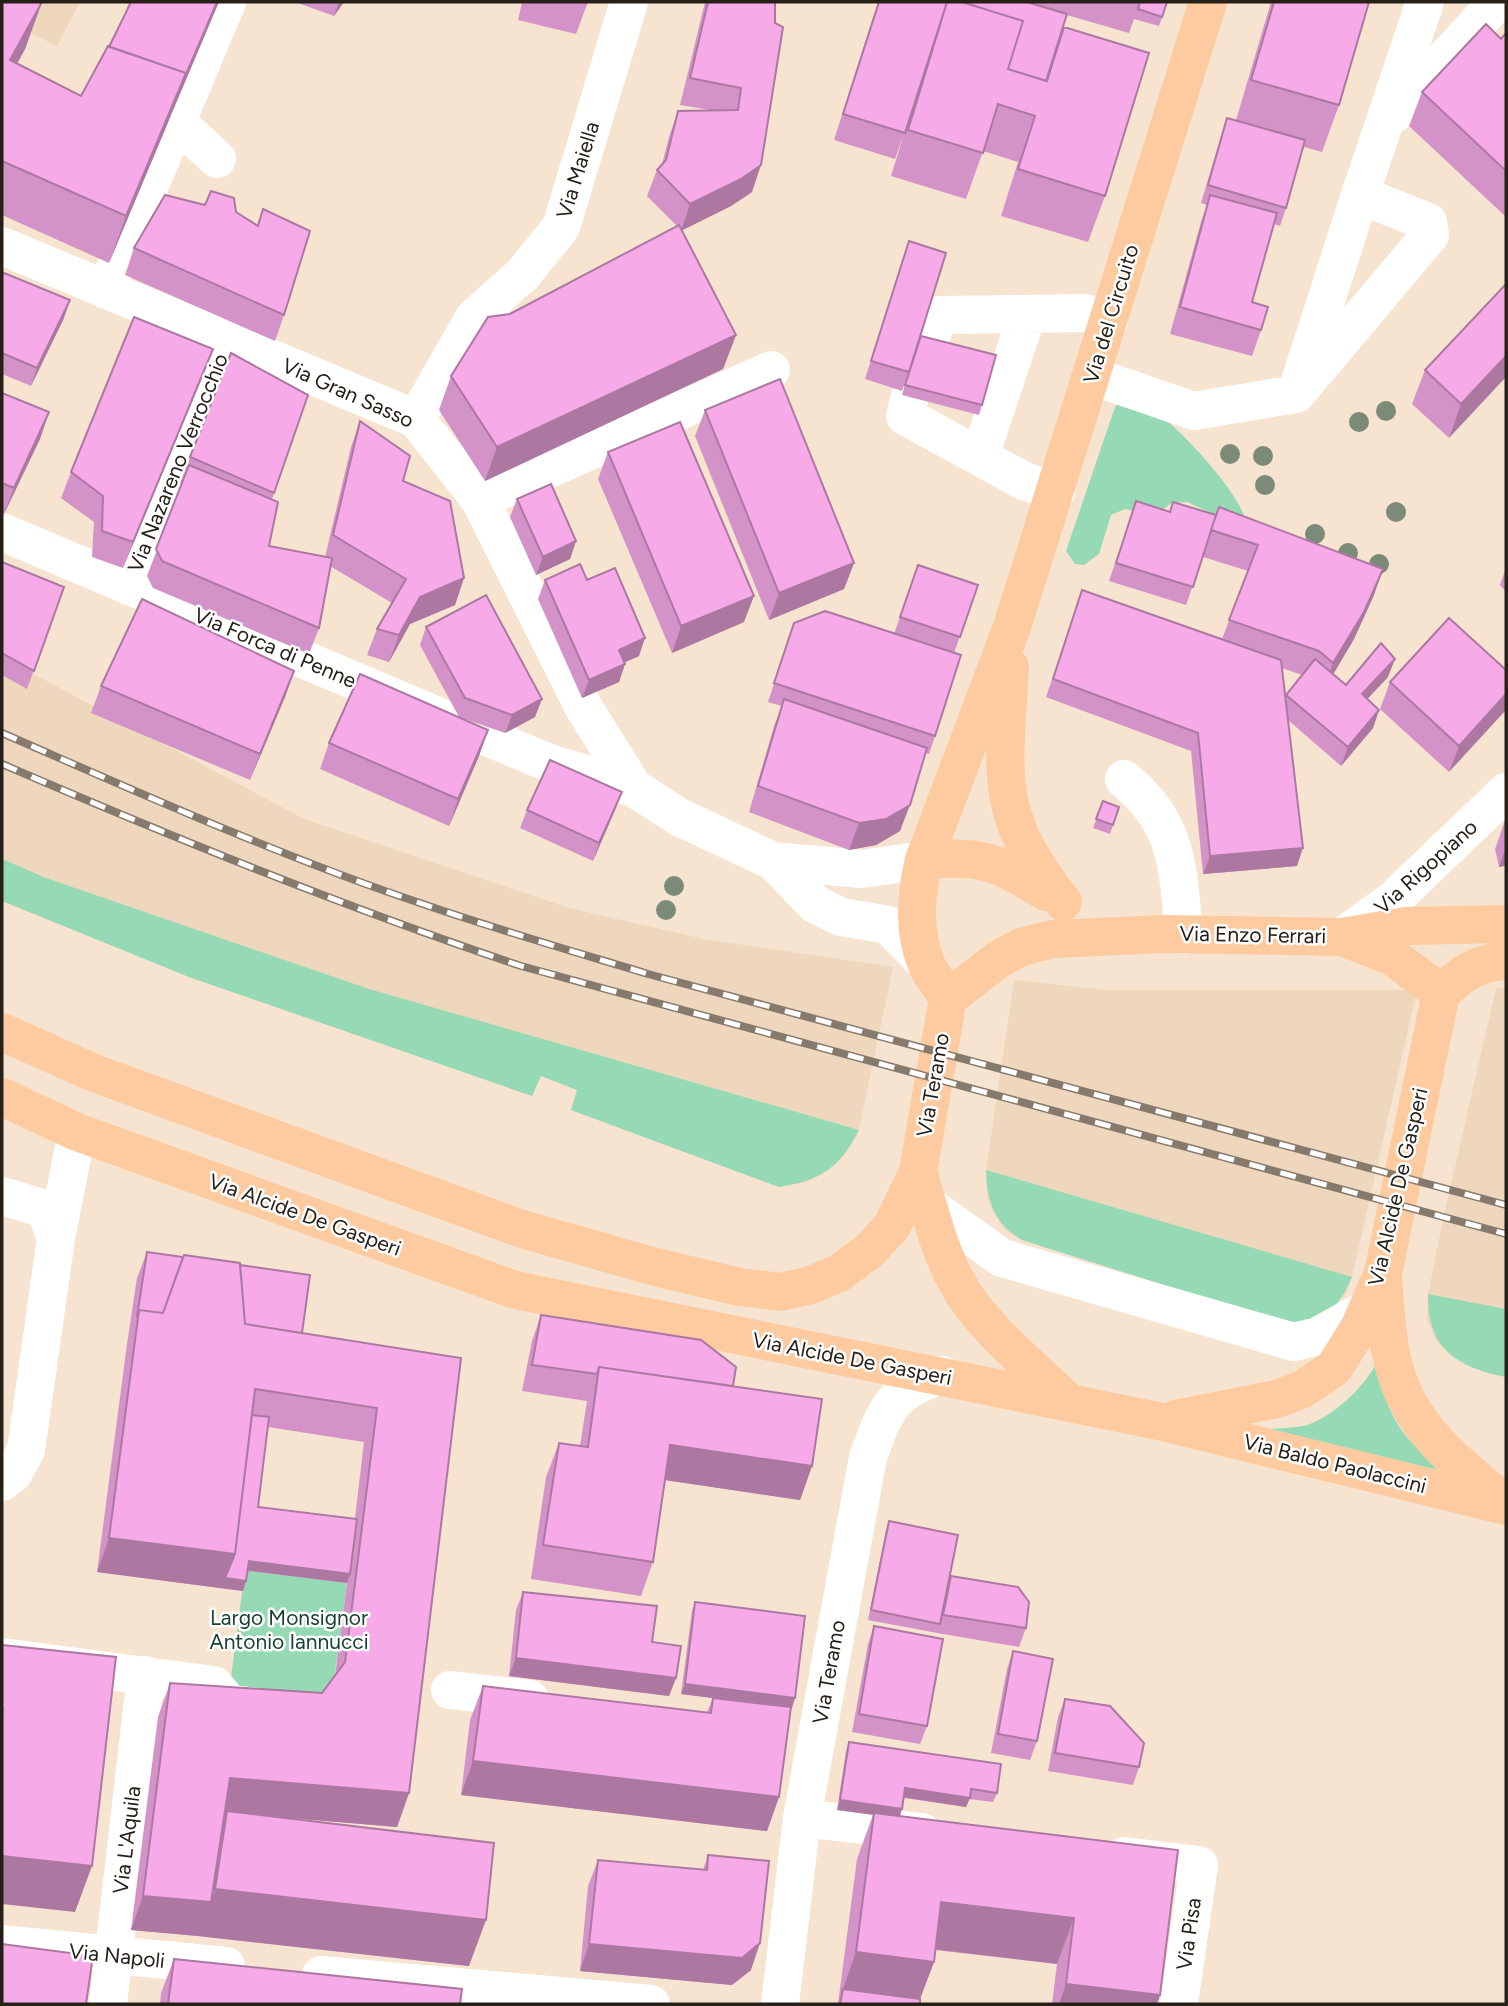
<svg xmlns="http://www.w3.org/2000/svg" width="1508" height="2006" viewBox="0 0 1508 2006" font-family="Figtree,sans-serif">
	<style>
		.built { fill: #eed7bd }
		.green { fill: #95d9b5 }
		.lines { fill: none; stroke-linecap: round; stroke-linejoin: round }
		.minor { stroke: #fff; stroke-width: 38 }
		.major { stroke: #fdcb9f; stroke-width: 38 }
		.rail-casing { stroke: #867a6d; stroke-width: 8 }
		.rail { stroke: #fff; stroke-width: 5; stroke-dasharray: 16; stroke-linecap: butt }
		.tree { fill: #7c8b77 }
		.wall { fill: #d493c8; fill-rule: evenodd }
		.shaded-wall { fill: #ac78a2 }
		.building { fill: #f6abe8; stroke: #ac78a2; stroke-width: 2 }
		.labels { text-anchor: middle; stroke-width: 5; stroke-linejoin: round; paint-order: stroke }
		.street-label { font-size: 21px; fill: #262018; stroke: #fff }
		.park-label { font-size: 21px; fill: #18422e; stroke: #fff }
	</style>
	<rect width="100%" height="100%" fill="#f6e4d0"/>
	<path class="built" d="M 2,2 L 80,2 L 57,46 L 2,19 Z
		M 2,657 L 304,819 L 569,908 L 704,939 L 893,967 L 859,1130 L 846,1154 L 828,1170 L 807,1182 L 779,1187 L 571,1110 L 577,1090 L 541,1076 L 532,1096 L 189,977 L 2,901 Z
		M 1014,980 L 1107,990 L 1417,990 L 1352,1277 L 1344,1297 L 1281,1322 L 1022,1240 L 1005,1230 L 993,1212 L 987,1195 L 986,1170 Z
		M 1496,988 L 1506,988 L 1506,1377 L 1490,1374 L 1453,1357 L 1436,1341 L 1427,1319 L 1428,1294 L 1443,1219 Z"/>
	<path class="green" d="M 1123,399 C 1137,406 1156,411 1167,421 C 1189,439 1248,502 1247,529 L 1187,502 L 1172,503 L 1155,515 L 1125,509 L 1111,515 L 1099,554 L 1084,565 L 1075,564 L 1066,551 L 1115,407 Z
		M 2,859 L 46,878 L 369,989 L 859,1130 C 839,1168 822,1180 779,1187 L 571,1110 L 577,1090 L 541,1076 L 532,1096 L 189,977 L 2,901 Z
		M 986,1170 L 1352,1277 C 1337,1313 1319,1323 1281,1322 L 1022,1240 C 994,1223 987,1202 986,1170 Z
		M 1428,1294 L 1506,1309 L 1506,1377 C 1456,1367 1427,1348 1428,1294 Z
		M 1376,1364 C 1389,1419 1400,1436 1443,1471 L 1258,1430 C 1273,1428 1293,1429 1307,1425 C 1335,1415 1362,1389 1376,1364 Z
		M 245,1570 L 347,1583 L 332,1696 L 230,1685 Z"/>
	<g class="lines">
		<path class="minor" d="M 1393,115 L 1497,2
			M 177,122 L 217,159
			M 1360,195 L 1425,2
			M 2,246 L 416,419 L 480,500 L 584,708 L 634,788
			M 106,290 L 227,2
			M 927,348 L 939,315 L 1085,313 L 1109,321
			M 1092,376 L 1194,411 L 1296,394 L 1360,195 L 1428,222 L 1430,235 L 1296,394
			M 910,396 L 905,416 L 1024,481 L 1056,492
			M 416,419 L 474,318 L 523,274 L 561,227 L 629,2
			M 980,456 L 1027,315
			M 480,500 L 771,370
			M 2,532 L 549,763 L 634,788 L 679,817 L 773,861 L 815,904 L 841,917 L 888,925 L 927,964
			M 129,586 L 227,340
			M 1124,779 C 1181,826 1176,868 1185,935
			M 773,861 L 862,869 L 924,860
			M 1342,937 L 1393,900 L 1506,792
			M 2,1196 L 45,1209 L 56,1238 L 26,1450 L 13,1474 L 2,1482
			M 929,1206 L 1002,1258 L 1294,1342 L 1318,1336 L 1367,1309
			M 56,1238 L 77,1132
			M 2,1657 L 214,1685 L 230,1704 L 258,1707
			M 450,1690 L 530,1699
			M 802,1818 L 922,1832
			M 1124,1856 L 1199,1865 L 1179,2004
			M 2,1944 L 226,1966
			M 321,1975 L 651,2004
			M 108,2004 L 146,1675
			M 780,2004 L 802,1818 L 868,1457 C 886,1409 890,1392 942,1375"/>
		<path class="major" d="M 1010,667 C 1004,775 992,813 1063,902
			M 924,860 C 983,855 997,862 1046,892
			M 1343,937 L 1393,957 L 1441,993
			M 1441,993 C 1462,974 1477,962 1506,961
			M 948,998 C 942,988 932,977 927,965 C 913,933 916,893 924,860 L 1012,627 L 1208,2
			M 948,998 L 999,959 L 1021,947 L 1053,939 L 1164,934 L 1342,937 L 1406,926 L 1506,924
			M 2,1032 L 94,1073 L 522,1229 L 652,1266 L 739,1287 L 781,1292 L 811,1285 L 839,1273 L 869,1251 L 892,1226 L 918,1172 L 948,998
			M 2,1097 L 77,1132 L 515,1290 L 1163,1422 L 1506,1506
			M 918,1172 C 930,1209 938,1250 958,1284 C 981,1327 1034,1368 1069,1403
			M 1383,1278 C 1386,1313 1387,1353 1400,1385 C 1419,1435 1463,1468 1503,1501
			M 1176,1419 L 1277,1399 L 1303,1389 L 1334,1368 L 1359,1328 L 1383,1273 L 1441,993"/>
		<defs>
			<path id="rail" d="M 2,733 C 140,793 277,855 420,903 C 495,929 572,951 648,974 L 1506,1205
				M 2,764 C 172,837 344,907 521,966 L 1506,1234"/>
		</defs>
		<use href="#rail" class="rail-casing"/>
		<use href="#rail" class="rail"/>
	</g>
	<g class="tree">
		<circle cx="1386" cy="411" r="10"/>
		<circle cx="1359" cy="422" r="10"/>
		<circle cx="1230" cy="454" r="10"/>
		<circle cx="1263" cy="456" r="10"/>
		<circle cx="1265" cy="485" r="10"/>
		<circle cx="1396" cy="512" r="10"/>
		<circle cx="1315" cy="534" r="10"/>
		<circle cx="1348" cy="553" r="10"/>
		<circle cx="1379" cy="564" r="10"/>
		<circle cx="674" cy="886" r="10"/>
		<circle cx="666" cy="910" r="10"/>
	</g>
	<path class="wall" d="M 2,2 L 42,2 L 25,49 L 17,64 L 81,96 L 109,47 L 169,120 L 109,263 L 2,215 Z
		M 295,2 L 344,2 L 334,16 Z
		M 522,2 L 588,2 L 576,34 L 518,20 Z
		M 705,2 L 775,2 L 752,192 L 731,206 L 682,230 L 736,335 L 723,369 L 485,481 L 439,410 L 451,376 L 510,314 L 677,226 L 647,196 L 657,170 L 662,164 L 669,137 L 678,111 L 710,110 L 680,105 Z
		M 878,2 L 1167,2 L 1159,26 L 1134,19 L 1129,33 L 1067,15 L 1057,45 L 1105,196 L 1088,242 L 1001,216 L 1018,162 L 983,151 L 966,199 L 891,176 L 904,134 L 895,159 L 834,140 Z
		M 1271,2 L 1369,2 L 1339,105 L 1322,152 L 1304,147 L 1286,208 L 1280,226 L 1274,224 L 1252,302 L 1261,330 L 1252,356 L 1170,334 L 1201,222 L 1207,205 L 1201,203 L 1221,136 L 1227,118 L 1236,120 Z
		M 1506,33 L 1506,217 L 1409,126 L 1422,92 L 1501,39 Z
		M 263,209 L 284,315 L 275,341 L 125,275 L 134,248 L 236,212 L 257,225 Z
		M 909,241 L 919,339 L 982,405 L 979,415 L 902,395 L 907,377 L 902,391 L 865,379 Z
		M 2,276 L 64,318 L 31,386 L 2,374 Z
		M 1506,284 L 1449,438 L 1412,404 L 1425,370 Z
		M 213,349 L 203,375 L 123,568 L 92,557 L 94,522 L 61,498 L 71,472 Z
		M 2,393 L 49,412 L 40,439 L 4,514 L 2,513 Z
		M 308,395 L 272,499 L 269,546 L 325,557 L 351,447 L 360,421 L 403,481 L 464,578 L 455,605 L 410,624 L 389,662 L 367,655 L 377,629 L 392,603 L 330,566 L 319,628 L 309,654 L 153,588 L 147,576 L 182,484 L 180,483 L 190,457 Z
		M 705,410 L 854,563 L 844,589 L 769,620 L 695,436 Z
		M 608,452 L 744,622 L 672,653 L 598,479 Z
		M 517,499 L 576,541 L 570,559 L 536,575 L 510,517 Z
		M 1136,501 L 1170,512 L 1173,502 L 1374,595 L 1354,639 L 1333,674 L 1346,685 L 1388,677 L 1367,699 L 1379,710 L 1373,728 L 1341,766 L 1288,720 L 1297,866 L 1203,874 L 1191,751 L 1046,697 L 1082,590 L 1222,639 L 1248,571 L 1203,557 L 1186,605 L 1109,581 ZM 1282,668 L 1302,675 L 1286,695 L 1285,698 Z
		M 2,562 L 64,587 L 27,689 L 2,675 Z
		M 918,565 L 978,585 L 954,653 L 935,736 L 929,754 L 925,753 L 900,831 L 876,845 L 849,850 L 749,812 L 774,726 L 782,706 L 768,702 L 794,623 L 894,634 Z
		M 1506,568 L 1506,592 L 1500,585 Z
		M 545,580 L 587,580 L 639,656 L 625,662 L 625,664 L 619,682 L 582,698 L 538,599 Z
		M 426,627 L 535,717 L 505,733 L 459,717 L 420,645 Z
		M 1506,670 L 1449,772 L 1380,709 L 1390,682 Z
		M 294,671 L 285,697 L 250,780 L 91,713 L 101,686 Z
		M 329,743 L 479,756 L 449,826 L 320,769 Z
		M 1103,801 L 1119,807 L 1110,834 L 1093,828 Z
		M 527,810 L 615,810 L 593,861 L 520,828 Z
		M 1506,818 L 1506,867 L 1504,866 L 1499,867 L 1495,849 Z
		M 147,1252 L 240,1265 L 302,1333 L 461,1358 L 409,1793 L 397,1827 L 291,1818 L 469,1966 L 198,1936 L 131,1930 L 158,1717 L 170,1683 L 322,1693 L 335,1676 L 347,1583 L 247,1571 L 246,1581 L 243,1591 L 97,1572 L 127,1344 L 137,1278 ZM 268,1427 L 364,1442 L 355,1518 L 258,1507 Z
		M 541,1315 L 733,1386 L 812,1466 L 800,1500 L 665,1480 L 653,1562 L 641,1596 L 531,1579 L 546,1477 L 559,1443 L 580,1446 L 587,1401 L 522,1391 L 532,1341 Z
		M 889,1521 L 947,1588 L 951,1576 L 1026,1628 L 1019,1647 L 937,1633 L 868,1620 L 886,1530 Z
		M 523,1592 L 652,1642 L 676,1678 L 669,1696 L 509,1676 L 516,1610 Z
		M 695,1602 L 792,1708 L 791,1707 L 779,1797 L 767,1831 L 461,1795 L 470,1720 L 483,1686 L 707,1712 L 713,1698 L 681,1694 L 692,1611 Z
		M 874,1626 L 927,1726 L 920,1744 L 852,1732 L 868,1644 Z
		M 1013,1651 L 1037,1741 L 1030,1760 L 991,1753 L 1007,1669 Z
		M 1065,1699 L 1139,1767 L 1133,1785 L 1048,1771 L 1058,1717 Z
		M 849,1742 L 997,1793 L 993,1802 L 969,1799 L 966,1807 L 904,1798 L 900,1816 L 1178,1850 L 1160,1995 L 1157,2004 L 1052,2004 L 1057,1964 L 935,1950 L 934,1962 L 920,1999 L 920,2004 L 838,2004 L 857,1859 L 873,1815 L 837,1810 L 846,1751 Z
		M 708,1855 L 751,1970 L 732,1985 L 580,1971 L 588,1886 L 598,1860 L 703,1870 Z
		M 174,1959 L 460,2004 L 160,2004 L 161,1993 Z"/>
	<path class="shaded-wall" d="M 42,2 L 25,49 L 2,91 L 10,60 Z
		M 217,2 L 219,2 L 169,120 L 109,263 L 126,216 L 186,73 Z
		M 339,2 L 344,2 L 334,16 Z
		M 761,165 L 752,192 L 731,206 L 681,231 L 690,204 Z
		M 70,300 L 64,318 L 31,386 L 37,368 Z
		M 736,335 L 723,369 L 485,481 L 497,447 Z
		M 213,349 L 203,375 L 123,568 L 133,542 Z
		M 1506,356 L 1506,377 L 1449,438 L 1461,404 Z
		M 49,412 L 40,439 L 4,514 L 14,488 Z
		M 576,541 L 570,559 L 536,575 L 543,557 Z
		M 854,563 L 844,589 L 769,620 L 779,593 Z
		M 1383,569 L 1374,595 L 1354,639 L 1324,690 L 1333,663 Z
		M 464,578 L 455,605 L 410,624 L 389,662 L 399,635 L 420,597 Z
		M 754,596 L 744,622 L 672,653 L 681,626 Z
		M 645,638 L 639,656 L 612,668 L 619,650 Z
		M 1395,659 L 1388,677 L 1355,712 L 1362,694 Z
		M 625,664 L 619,682 L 582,698 L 589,680 Z
		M 294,671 L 285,697 L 250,780 L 260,754 Z
		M 1506,694 L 1506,710 L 1449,772 L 1459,746 Z
		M 542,699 L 535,717 L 505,733 L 512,715 Z
		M 1379,710 L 1373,728 L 1341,766 L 1348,747 Z
		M 488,730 L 479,756 L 449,826 L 458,799 Z
		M 622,792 L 615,810 L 593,861 L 599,843 Z
		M 910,805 L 900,831 L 876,845 L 849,850 L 859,823 Z
		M 1506,847 L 1506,860 L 1504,866 L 1499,867 Z
		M 1303,848 L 1297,866 L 1203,874 L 1210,856 Z
		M 670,1445 L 812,1466 L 800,1500 L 658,1479 Z
		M 109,1538 L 235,1554 L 246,1581 L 243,1591 L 97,1572 Z
		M 249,1561 L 350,1574 L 347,1583 L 245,1570 Z
		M 516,1658 L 676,1678 L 669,1696 L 509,1676 Z
		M 685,1684 L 795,1698 L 792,1708 L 681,1694 Z
		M 473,1761 L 779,1797 L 767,1831 L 461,1795 Z
		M 230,1778 L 409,1793 L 397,1827 L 217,1812 Z
		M 905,1788 L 970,1798 L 966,1807 L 902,1797 Z
		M 840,1800 L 902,1809 L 899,1818 L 837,1810 Z
		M 2,1856 L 92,1866 L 75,1912 L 2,1904 Z
		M 215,1889 L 486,1920 L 469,1966 L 198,1936 L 131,1930 L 143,1896 L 211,1902 Z
		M 941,1902 L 1074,1918 L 1057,1964 L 924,1948 Z
		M 760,1943 L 751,1970 L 732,1985 L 580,1971 L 589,1944 Z
		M 856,1952 L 934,1962 L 918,2004 L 843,1989 Z
		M 1066,1984 L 1160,1995 L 1157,2004 L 1059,2004 Z"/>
	<path class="building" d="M 2,2 L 42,2 L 10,60 L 81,96 L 108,46 L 186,73 L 126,216 L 2,161 Z
		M 131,2 L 217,2 L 181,86 L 186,73 L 109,47 Z
		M 708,2 L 775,2 L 775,23 L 783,27 L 761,165 L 741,179 L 690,204 L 657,170 L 666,160 L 678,111 L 738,110 L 741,88 L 690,78 Z
		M 879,2 L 947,2 L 905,133 L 843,114 Z
		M 947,2 L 962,2 L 1023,21 L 1008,69 L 1047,81 L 1064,27 L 1149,53 L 1105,196 L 1018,169 L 1035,116 L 998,104 L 983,153 L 908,130 Z
		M 962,2 L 1027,2 L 1067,14 L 1046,81 L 1008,69 L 1023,21 Z
		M 1140,2 L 1167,2 L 1162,17 L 1138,9 Z
		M 1274,2 L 1369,2 L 1339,105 L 1251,80 Z
		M 1486,24 L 1501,39 L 1506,33 L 1506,171 L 1422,92 Z
		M 1227,118 L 1305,140 L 1286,208 L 1208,185 Z
		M 211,191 L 234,198 L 236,212 L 258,226 L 263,209 L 310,231 L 284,315 L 134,248 L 165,195 L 205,205 Z
		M 1210,195 L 1277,213 L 1252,302 L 1268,307 L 1261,330 L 1180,307 Z
		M 679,225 L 736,335 L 497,447 L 451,376 L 488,317 L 510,314 Z
		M 909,241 L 946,253 L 909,372 L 871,361 Z
		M 4,273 L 70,300 L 37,368 L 2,353 L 2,276 Z
		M 1506,284 L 1506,356 L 1461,404 L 1425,370 Z
		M 134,317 L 213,349 L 133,542 L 102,531 L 103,496 L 71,472 Z
		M 921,336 L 996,355 L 982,405 L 905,385 Z
		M 231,353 L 308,395 L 274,493 L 190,457 Z
		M 780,379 L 854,563 L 779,593 L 705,410 Z
		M 2,393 L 49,412 L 14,488 L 2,483 Z
		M 360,421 L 410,456 L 403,481 L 450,501 L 464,578 L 420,597 L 399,635 L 377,629 L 406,579 L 333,535 Z
		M 680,422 L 754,596 L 681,626 L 608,452 Z
		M 189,465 L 278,502 L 269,546 L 332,558 L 319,628 L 162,561 L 156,549 Z
		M 551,484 L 576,541 L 543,557 L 517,499 Z
		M 1136,501 L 1170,512 L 1173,502 L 1216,515 L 1193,587 L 1116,563 Z
		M 1219,507 L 1383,569 L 1364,612 L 1333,663 L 1319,651 L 1229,620 L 1258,545 L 1211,530 Z
		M 2,562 L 64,587 L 34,671 L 2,653 Z
		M 580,564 L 587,580 L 615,568 L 645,638 L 619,650 L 625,664 L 589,680 L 545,580 Z
		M 918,565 L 978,585 L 960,637 L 900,617 Z
		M 1082,590 L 1281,660 L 1303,848 L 1210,856 L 1198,733 L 1053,679 Z
		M 486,595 L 542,699 L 512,715 L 465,698 L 426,627 Z
		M 142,599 L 294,671 L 260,754 L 101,686 Z
		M 825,611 L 961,655 L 935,736 L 774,683 L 794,623 Z
		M 1449,618 L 1506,670 L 1506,694 L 1459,746 L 1390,682 Z
		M 1381,643 L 1395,659 L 1362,694 L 1379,710 L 1348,747 L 1286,695 L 1315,659 L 1346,685 Z
		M 360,674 L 488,730 L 458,799 L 329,743 Z
		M 784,699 L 927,748 L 910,805 L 886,819 L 859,823 L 758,786 Z
		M 550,760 L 622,792 L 599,843 L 527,810 Z
		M 1103,801 L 1119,807 L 1113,825 L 1096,819 Z
		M 147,1252 L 183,1257 L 163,1313 L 139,1310 L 137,1317 Z
		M 184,1255 L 240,1263 L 245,1324 L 461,1358 L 409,1793 L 230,1778 L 211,1902 L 143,1896 L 170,1683 L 322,1693 L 345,1662 L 377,1408 L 255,1389 L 235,1554 L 109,1538 L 139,1310 L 163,1313 Z
		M 240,1265 L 310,1275 L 302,1333 L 245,1324 Z
		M 541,1315 L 701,1340 L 736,1367 L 733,1386 L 599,1367 L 597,1374 L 532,1365 Z
		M 599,1367 L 822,1399 L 812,1466 L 670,1445 L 653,1562 L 543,1545 L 559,1443 L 588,1447 Z
		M 252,1415 L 269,1417 L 258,1507 L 357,1519 L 350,1574 L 249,1561 L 246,1581 L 225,1578 L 235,1554 Z
		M 889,1521 L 958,1535 L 940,1624 L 871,1610 Z
		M 951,1576 L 1018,1587 L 1029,1602 L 1026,1628 L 943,1615 Z
		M 523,1592 L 657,1606 L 652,1642 L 681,1646 L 676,1678 L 516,1658 Z
		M 695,1602 L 805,1616 L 795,1698 L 685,1684 Z
		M 874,1626 L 943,1639 L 927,1726 L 859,1714 Z
		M 2,1645 L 116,1657 L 92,1866 L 2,1856 L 2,1717 L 3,1708 L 2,1707 Z
		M 1013,1651 L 1053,1659 L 1037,1741 L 998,1734 Z
		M 483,1686 L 711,1713 L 713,1698 L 791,1707 L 779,1797 L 473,1761 Z
		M 1065,1699 L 1110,1706 L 1144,1743 L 1139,1767 L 1055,1753 Z
		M 849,1742 L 1001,1764 L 997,1793 L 971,1789 L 970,1798 L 905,1788 L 902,1809 L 840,1800 Z
		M 227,1811 L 494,1843 L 486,1920 L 215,1889 Z
		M 874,1813 L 1178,1850 L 1160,1995 L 1066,1984 L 1074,1918 L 941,1902 L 934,1962 L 856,1952 Z
		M 708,1855 L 769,1861 L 760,1943 L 742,1958 L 589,1944 L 598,1860 L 707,1870 Z
		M 2,1944 L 93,1956 L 86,2004 L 2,2004 Z
		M 174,1959 L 462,1989 L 460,2004 L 168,2004 Z
		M 843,1989 L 920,1999 L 920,2004 L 840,2004 Z"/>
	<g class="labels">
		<g class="street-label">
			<text transform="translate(578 170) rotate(-73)" y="7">Via Maiella</text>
			<text transform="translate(1111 314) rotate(-73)" y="7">Via del Circuito</text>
			<text transform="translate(348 393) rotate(24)" y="7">Via Gran Sasso</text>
			<text transform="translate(178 463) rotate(-68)" y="7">Via Nazareno Verrocchio</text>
			<text transform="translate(275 648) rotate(23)" y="7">Via Forca di Penne</text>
			<text transform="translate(1426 867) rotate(-42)" y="7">Via Rigopiano</text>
			<text transform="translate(1253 935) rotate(1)" y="7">Via Enzo Ferrari</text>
			<text transform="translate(933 1085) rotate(-80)" y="7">Via Teramo</text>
			<text transform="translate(1398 1187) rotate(-77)" y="7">Via Alcide De Gasperi</text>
			<text transform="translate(305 1215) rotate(20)" y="7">Via Alcide De Gasperi</text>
			<text transform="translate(852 1359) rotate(11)" y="7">Via Alcide De Gasperi</text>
			<text transform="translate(1335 1464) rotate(14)" y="7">Via Baldo Paolaccini</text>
			<text transform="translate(829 1672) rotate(-80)" y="7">Via Teramo</text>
			<text transform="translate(127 1840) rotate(-83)" y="7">Via L'Aquila</text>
			<text transform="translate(1189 1934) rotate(-82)" y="7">Via Pisa</text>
			<text transform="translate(117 1956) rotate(6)" y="7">Via Napoli</text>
		</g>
		<g class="park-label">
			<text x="289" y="1625">Largo Monsignor<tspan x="289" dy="24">Antonio Iannucci</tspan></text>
		</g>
	</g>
	<rect width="1508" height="2006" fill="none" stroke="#262018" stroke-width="7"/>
</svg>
